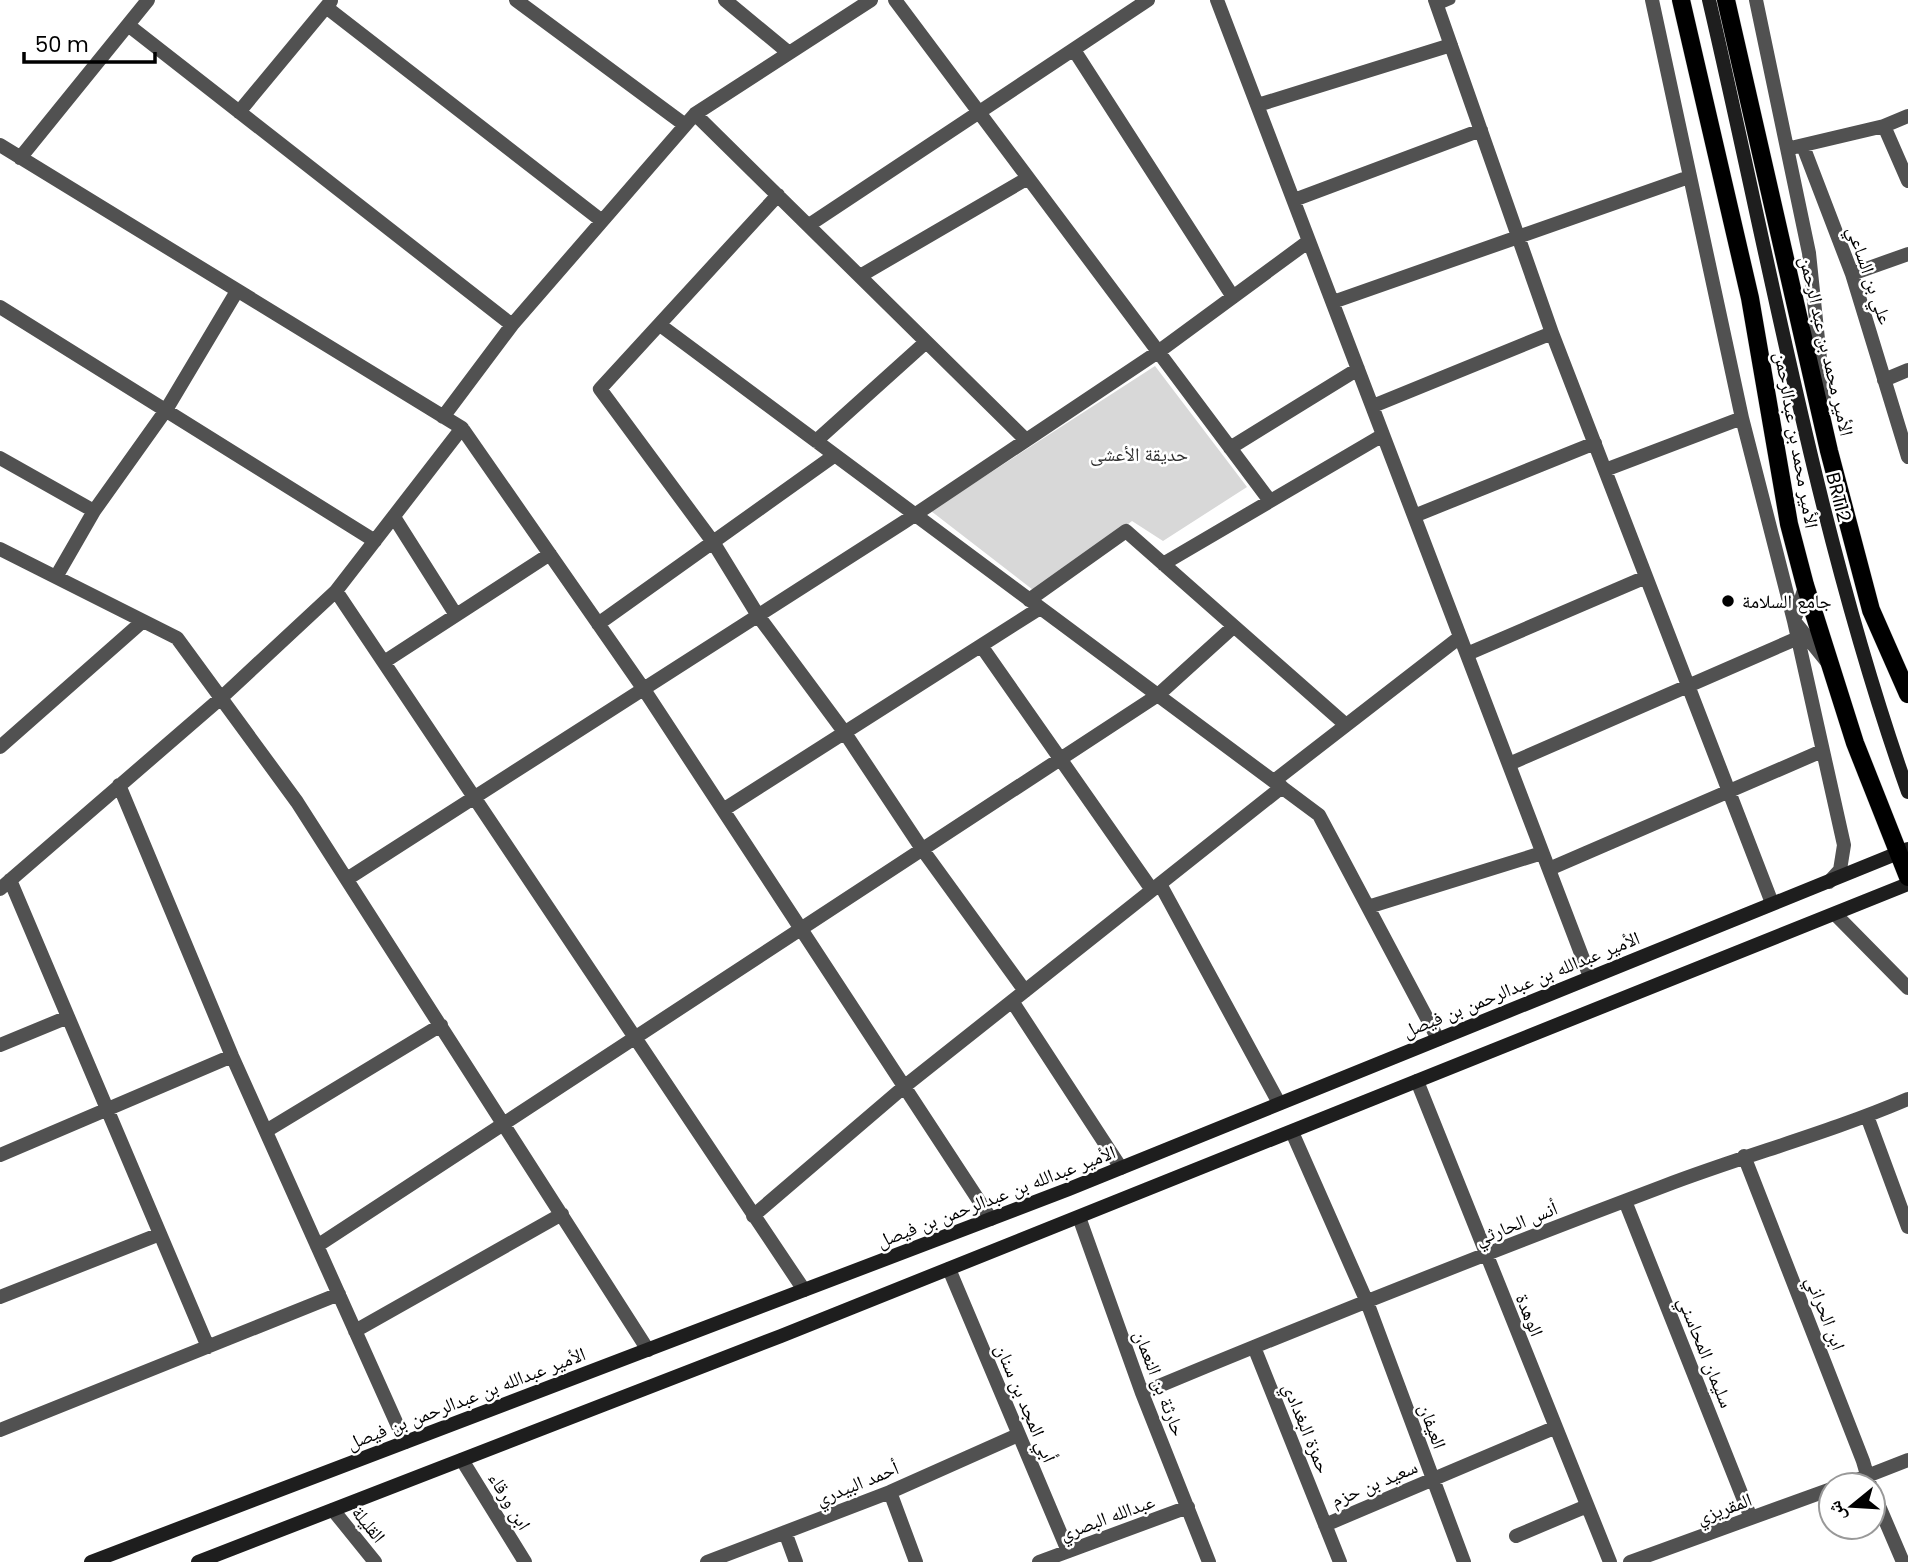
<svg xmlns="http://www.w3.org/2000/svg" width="1908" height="1562" viewBox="0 0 1908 1562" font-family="Poppins,'Noto Naskh Arabic',sans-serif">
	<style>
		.green { fill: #d8d8d8 }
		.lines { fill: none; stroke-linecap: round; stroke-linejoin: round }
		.primary-casing { stroke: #dbdbdb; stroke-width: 19 }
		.lane { stroke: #515151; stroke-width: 9 }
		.street { stroke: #515151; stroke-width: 14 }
		.secondary { stroke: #1e1e1e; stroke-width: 14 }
		.primary { stroke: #000; stroke-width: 18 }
		.poi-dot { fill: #000; stroke: #fff; stroke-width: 2.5 }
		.labels { text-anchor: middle; stroke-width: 5; stroke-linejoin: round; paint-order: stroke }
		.street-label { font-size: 19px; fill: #000; stroke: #fff }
		.park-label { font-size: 19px; fill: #2f2f2f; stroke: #fff }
		.poi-label { font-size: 19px; fill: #000; stroke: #fff; text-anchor: start }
	</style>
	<rect width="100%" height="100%" fill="#fff"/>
	<path class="green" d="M 1155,366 L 1247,487 L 1163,541 L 1132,521 L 1037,593 L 931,511 Z"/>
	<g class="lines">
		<defs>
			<path id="primary" d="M 1681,0 L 1750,298 L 1789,524 L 1805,585 L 1855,743 L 1908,877
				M 1726,0 L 1829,451 L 1871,610 L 1908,694"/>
		</defs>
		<use href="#primary" class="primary-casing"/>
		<path class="lane" d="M 1437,6 L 1451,0"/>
		<path class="street" d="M 516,0 L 685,125
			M 725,0 L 789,53
			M 895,0 L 1270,501
			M 1217,0 L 1590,977
			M 1435,0 L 1552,333 L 1772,903
			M 1652,0 L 1742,418 L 1794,621 L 1844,845 L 1840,870 L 1829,882
			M 1756,0 L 1809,253 L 1824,397
			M 326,7 L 602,221
			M 128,25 L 512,325
			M 1074,50 L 1233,297
			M 1258,105 L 1451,45
			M 239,112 L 331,1
			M 695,114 L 1026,440
			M 1884,126 L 1908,181
			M 0,145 L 462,428 L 645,691 L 991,1219
			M 1803,146 L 1852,274 L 1908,457
			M 1795,147 L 1884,126 L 1908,116
			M 20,158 L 148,0
			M 778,195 L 600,389 L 713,542 L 759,617 L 845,733 L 922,849 L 1025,991
			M 1294,200 L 1481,130
			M 809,225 L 1148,0
			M 1852,274 L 1908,254
			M 860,276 L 1028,178
			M 1333,302 L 1689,177
			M 0,307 L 375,541
			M 660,325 L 1319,815 L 1438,1039
			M 1884,380 L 1908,370
			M 1373,406 L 1552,333
			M 443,417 L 512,325 L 695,114 L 871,0
			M 816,441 L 926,342
			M 1230,448 L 1358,369
			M 0,458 L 94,511
			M 1605,470 L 1742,418
			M 1414,516 L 1595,443
			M 394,517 L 456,615
			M 0,549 L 177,638 L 297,802 L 648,1350
			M 1163,564 L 1383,435
			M 56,577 L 94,511 L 166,410 L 237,291
			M 1805,587 L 1794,621 L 1828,663
			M 336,591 L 804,1290
			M 1029,600 L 1126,531 L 1346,725
			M 598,624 L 835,455
			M 982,647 L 1152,890
			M 1467,654 L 1646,577
			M 384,662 L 550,554
			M 0,747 L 143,621
			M 1509,764 L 1798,638
			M 1274,781 L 1460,637
			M 119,785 L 232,1056 L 405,1442
			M 723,810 L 1040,608
			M 1549,869 L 1822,751
			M 347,879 L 904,522 L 1158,352 L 1309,241
			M 10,880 L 208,1347
			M 1160,884 L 1279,1103
			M 0,889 L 221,698 L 336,591 L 462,428
			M 1368,907 L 1542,853
			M 1835,914 L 1908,988
			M 1012,1001 L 1121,1168
			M 0,1045 L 68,1017
			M 1417,1081 L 1610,1562
			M 1867,1116 L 1908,1227
			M 266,1131 L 441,1025
			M 1292,1132 L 1367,1302 L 1464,1562
			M 0,1155 L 232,1056
			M 1744,1156 L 1863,1461 L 1870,1485
			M 1625,1201 L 1751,1518
			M 753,1216 L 905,1086 L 1282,787
			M 1079,1217 L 1142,1393 L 1209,1562
			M 317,1246 L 1158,695 L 1232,628
			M 949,1269 L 1068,1551
			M 0,1297 L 160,1234
			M 355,1331 L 562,1214
			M 1254,1347 L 1340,1562
			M 1142,1393 C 1315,1321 1489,1252 1664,1186 C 1745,1155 1829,1133 1908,1099
			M 0,1430 L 339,1294
			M 462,1460 L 525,1562
			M 1844,1485 L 1908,1460
			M 890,1492 L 916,1562
			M 1873,1492 L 1903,1562
			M 333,1510 L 375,1562
			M 1325,1525 L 1554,1428
			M 785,1532 L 796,1562
			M 1516,1536 L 1587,1506
			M 707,1562 L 890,1492 L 1018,1435
			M 1039,1562 L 1188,1507
			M 1630,1562 L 1831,1489"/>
		<path class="secondary" d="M 1709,0 C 1771,265 1817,535 1908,792
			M 91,1562 L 1069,1189 L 1908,849
			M 198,1562 L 781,1336 L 1908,884"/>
		<use href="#primary" class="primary"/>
	</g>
	<circle class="poi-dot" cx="1728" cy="601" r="7"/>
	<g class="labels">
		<g class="street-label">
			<text transform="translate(1870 275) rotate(71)" y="7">علي بن الساعي</text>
			<text transform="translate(1827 346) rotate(77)" y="7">الأمير محمد بن عبد الرحمن</text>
			<text transform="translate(1797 440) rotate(80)" y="7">الأمير محمد بن عبدالرحمن</text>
			<text transform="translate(1839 497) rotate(76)" y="7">BRT12</text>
			<text transform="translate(1521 984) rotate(-22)" y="7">الأمير عبدالله بن عبدالرحمن بن فيصل</text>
			<text transform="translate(996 1196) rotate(-21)" y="7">الأمير عبدالله بن عبدالرحمن بن فيصل</text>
			<text transform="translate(1516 1223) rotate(-22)" y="7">أنس الحارثي</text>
			<text transform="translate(1826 1313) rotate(69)" y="7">ابن الحراني</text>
			<text transform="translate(1530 1315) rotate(68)" y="7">الوهدة</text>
			<text transform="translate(1706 1352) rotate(68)" y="7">سليمان المحاسني</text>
			<text transform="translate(1160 1383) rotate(69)" y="7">حارثة بن النعمان</text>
			<text transform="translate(466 1398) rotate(-21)" y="7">الأمير عبدالله بن عبدالرحمن بن فيصل</text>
			<text transform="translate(1026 1403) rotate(67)" y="7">أبي المجد بن سنان</text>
			<text transform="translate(1433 1426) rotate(70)" y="7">العيفان</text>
			<text transform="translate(1307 1428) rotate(68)" y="7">حمزة البغدادي</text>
			<text transform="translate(857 1483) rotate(-22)" y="7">أحمد البيدري</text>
			<text transform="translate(1374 1483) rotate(-23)" y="7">سعيد بن حزم</text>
			<text transform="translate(510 1501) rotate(59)" y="7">ابن ورقاء</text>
			<text transform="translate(1724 1508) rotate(-20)" y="7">المقريزي</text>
			<text transform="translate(1107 1517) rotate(-20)" y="7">عبدالله البصري</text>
			<text transform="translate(369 1524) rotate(51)" y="7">القليلة</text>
		</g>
		<g class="park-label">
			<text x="1139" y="461">حديقة الأعشى</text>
		</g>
		<g class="poi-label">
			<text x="1742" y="608">جامع السلامة</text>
		</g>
	</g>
	<g transform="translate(1852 1506) rotate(252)"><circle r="33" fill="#ffffff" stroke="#999999" stroke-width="2"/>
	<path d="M0-5L12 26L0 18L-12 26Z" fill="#000000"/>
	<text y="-10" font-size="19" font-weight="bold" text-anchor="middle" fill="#000000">ش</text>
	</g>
	<path d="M24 52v10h131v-10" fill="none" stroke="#000000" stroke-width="3.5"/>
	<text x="35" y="52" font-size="21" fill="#000000" stroke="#ffffff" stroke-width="5" paint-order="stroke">50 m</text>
</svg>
